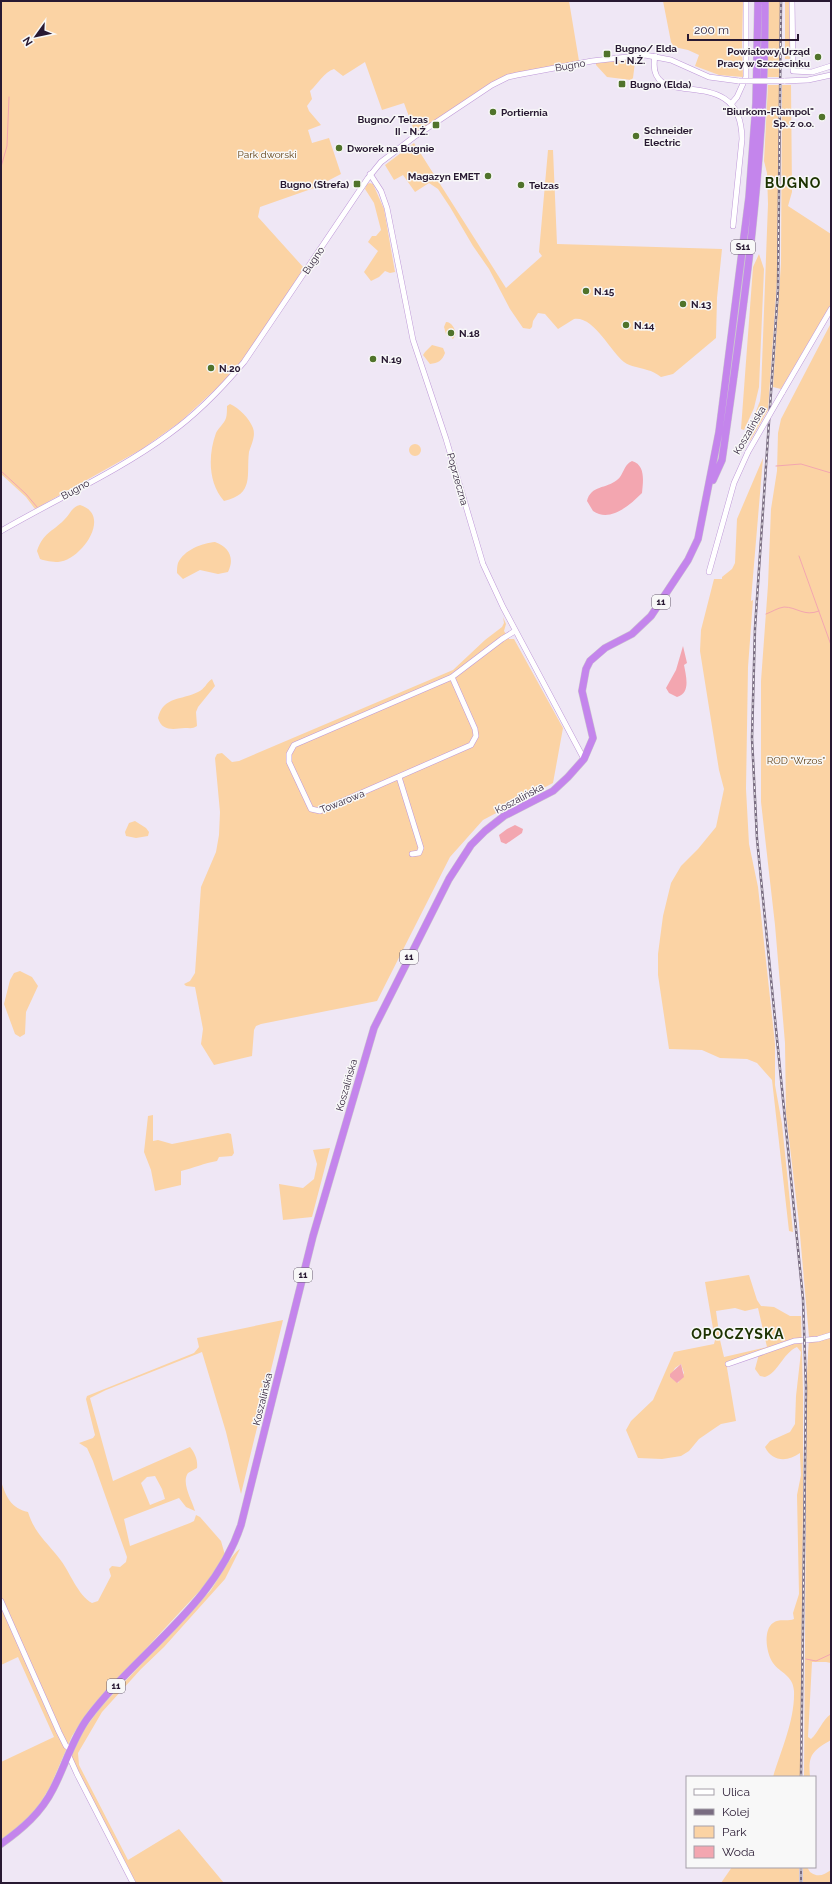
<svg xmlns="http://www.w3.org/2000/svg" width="832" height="1884" viewBox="0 0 832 1884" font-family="Raleway,sans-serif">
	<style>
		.green { fill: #fbd3a4; fill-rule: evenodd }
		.water { fill: #f3a6b0 }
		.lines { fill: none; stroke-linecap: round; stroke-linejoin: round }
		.stream { stroke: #f3a6b0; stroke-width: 1 }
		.minor-casing { stroke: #be98d8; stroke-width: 6 }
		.highway-casing { stroke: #cbc8ce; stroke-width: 8 }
		.minor { stroke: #fff; stroke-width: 5 }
		.highway { stroke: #c485ec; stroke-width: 7 }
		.rail-casing { stroke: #796c81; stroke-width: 2.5 }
		.rail { stroke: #f8f8f8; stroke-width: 1; stroke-dasharray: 3; stroke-linecap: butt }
		.minor-bridge-casing { stroke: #be98d8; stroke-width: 6; stroke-linecap: butt }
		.minor-bridge { stroke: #fff; stroke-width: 5 }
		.poi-dot { fill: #50732b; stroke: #f8f8f8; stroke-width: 1.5 }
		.labels { text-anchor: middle; stroke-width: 3; stroke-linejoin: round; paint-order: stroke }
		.shield { fill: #f8f8f8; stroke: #665c6d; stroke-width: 1 }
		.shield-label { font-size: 9px; font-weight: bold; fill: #281932 }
		.poi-label { font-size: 10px; font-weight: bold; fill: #281932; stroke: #f8f8f8; text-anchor: start }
		.street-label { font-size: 10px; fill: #281932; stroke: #f8f8f8 }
		.park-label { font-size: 10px; fill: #634317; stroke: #f8f8f8 }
		.district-label { font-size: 14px; font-weight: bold; letter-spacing: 1px; fill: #1c3200; stroke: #f8f8f8 }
	</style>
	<rect width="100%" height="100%" fill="#efe7f5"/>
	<path class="green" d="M 1,1 L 569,1 L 579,61 L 517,73 L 500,78 L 415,133 L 404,103 L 382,110 L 365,62 L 343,76 L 334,69 C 324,72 318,84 310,91 L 312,99 L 307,106 L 309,111 L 321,125 L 308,130 L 312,143 L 329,138 L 341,174 L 314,188 L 260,207 L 258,217 L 304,268 L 242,361 L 220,385 L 180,422 L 142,449 L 35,509 L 26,497 L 1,474 Z
		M 663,1 L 743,1 L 742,44 L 743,77 L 719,75 L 695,66 L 699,55 L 688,50 L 674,47 L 671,42 Z
		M 768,1 L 780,1 L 779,77 L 767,77 Z
		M 785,1 L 791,1 L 791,59 L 785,59 Z
		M 632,59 L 635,62 L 633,78 L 631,80 L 607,77 L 596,65 L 596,63 Z
		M 768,85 L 779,85 L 777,280 L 768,410 L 750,441 L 746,437 L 760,401 L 761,391 L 768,204 L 767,173 L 764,161 Z
		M 782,85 L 791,85 L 792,192 L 788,206 L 831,234 L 831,304 L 781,389 L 773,387 L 781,263 Z
		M 414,143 L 506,288 L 542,256 L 539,252 L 548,150 L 553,150 L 557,244 L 722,249 L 717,298 L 716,338 L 673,374 L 661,377 C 657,374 652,371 647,370 C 639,367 631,367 624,362 C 610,351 594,316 574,319 L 558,329 L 545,314 L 538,313 L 533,321 L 532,327 L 530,329 L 523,328 L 510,309 L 489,269 L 473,246 L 450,207 L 438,189 L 429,183 L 415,192 L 403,175 L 394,180 L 385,165 Z
		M 370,183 L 373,184 L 384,209 L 395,272 L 390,273 L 385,271 L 379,277 L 371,281 L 364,272 L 378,251 L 368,242 L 372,236 L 376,236 L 381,230 L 374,203 L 365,189 L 367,184 Z
		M 759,254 L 764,269 L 759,387 L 754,408 L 744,430 L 741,429 L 753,267 Z
		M 446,322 C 452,322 455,329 456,334 L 453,339 L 446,334 L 444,327 Z
		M 831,323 L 831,1663 L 826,1662 L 812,1662 L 808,1737 L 811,1739 C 819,1732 822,1720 831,1714 L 831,1740 C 812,1751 808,1755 810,1777 L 804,1777 L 807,1373 L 809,1337 L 799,1223 L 786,1113 L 785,1043 L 775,925 L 761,802 L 761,681 L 768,585 L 771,509 L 777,471 L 778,433 L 781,419 Z
		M 432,345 L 443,348 L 445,353 C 442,361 438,363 430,364 L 423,355 L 425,352 Z
		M 230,404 C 239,408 249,418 253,428 C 256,436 251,445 249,452 C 246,475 255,494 224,501 C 208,483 208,455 216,433 C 218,428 224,424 226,418 C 227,415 227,409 227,406 Z
		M409 450a6 6 0 1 1 12 0a6 6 0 1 1-12 0Z
		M 763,458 L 751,600 L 751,601 L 753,600 L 748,667 L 746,789 L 749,844 L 758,887 L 775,1044 L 775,1085 L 782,1124 L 793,1232 L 789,1231 L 772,1080 L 757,1063 L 747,1059 L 720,1058 L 702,1050 L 669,1049 L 658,975 L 658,954 L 663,916 L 671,883 L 681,866 L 698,849 L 716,827 L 724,789 L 719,770 L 700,651 L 701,630 L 714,579 L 722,579 L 722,577 L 732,569 L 735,563 L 737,519 Z
		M 80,505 C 113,515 81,561 58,562 C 53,562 45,561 40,559 L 37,551 C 43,533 52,532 64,520 C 70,515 71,507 80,505 Z
		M 215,542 C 229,547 235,558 228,572 L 218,574 L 200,570 L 183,579 L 177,573 C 177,570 177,566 178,563 C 184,550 202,543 215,542 Z
		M 503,617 L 506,624 L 504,631 L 509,639 L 514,639 L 563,728 L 553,783 L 483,820 L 450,857 L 377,1001 L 261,1024 L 256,1026 L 254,1030 L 252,1056 L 214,1065 L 201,1044 L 203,1029 L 195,987 L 186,986 L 184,984 L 190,981 L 195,973 L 201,887 L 216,852 L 219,835 L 220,812 L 215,758 L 217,754 L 222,753 L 232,762 L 239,761 L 453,670 L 485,640 L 502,627 L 504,623 Z
		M 212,679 L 215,686 L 198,707 L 196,712 L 197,726 C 193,729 190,728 185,728 C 174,729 162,732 158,718 C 163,696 183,700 198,692 C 205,689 206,683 212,679 Z
		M 135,821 L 146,828 L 149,832 L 148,836 L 136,838 L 126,836 L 125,832 L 129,823 Z
		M 20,971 L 32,977 L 38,986 L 26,1012 L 25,1034 L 20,1037 L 15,1034 L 4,1004 L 10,980 L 14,973 Z
		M 153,1115 L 153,1141 L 158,1140 L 172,1144 L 228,1133 L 231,1134 L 234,1153 L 232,1156 L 219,1157 L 217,1161 C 204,1163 194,1168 181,1171 L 181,1185 L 155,1191 L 151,1170 L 144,1152 L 148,1116 Z
		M 330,1148 L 312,1217 L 283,1220 L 279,1184 L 303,1188 L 314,1179 L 317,1164 L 313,1150 Z
		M 749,1275 L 757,1300 L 761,1306 L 774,1307 L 790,1316 L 801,1316 L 803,1392 L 803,1503 L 800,1777 L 773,1777 C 781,1750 795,1720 794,1691 C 793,1675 780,1673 773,1663 C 766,1653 763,1630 773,1623 C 779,1618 787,1622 794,1619 L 793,1613 L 799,1594 L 797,1495 L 801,1475 L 800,1456 L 800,1453 C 788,1462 772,1462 765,1447 L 770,1441 L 790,1432 L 795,1424 L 796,1396 L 801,1352 L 797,1347 C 783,1353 778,1373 765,1377 L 760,1376 L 755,1369 L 759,1354 L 728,1365 L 727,1368 L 736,1421 L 721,1424 L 715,1428 L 699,1439 L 689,1451 L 681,1456 L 662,1459 L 638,1458 L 626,1430 L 631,1421 L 653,1400 L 674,1352 L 714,1344 L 715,1340 L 705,1282 ZM 735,1308 L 745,1311 L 758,1308 L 767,1347 L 724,1357 L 720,1340 L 716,1311 ZM 681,1364 L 684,1373 L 678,1383 L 670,1377 L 675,1368 Z
		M 283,1320 L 241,1494 L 226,1432 L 202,1352 L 106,1390 L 90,1398 L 113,1481 L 190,1447 C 195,1453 198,1460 197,1468 L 188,1473 C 181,1483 192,1500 195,1511 L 186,1507 L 179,1498 L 124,1519 L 130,1546 L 190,1523 L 194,1521 L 196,1515 L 200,1517 L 221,1541 L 225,1555 L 206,1584 L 89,1710 L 72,1736 L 50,1787 L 39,1805 L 23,1823 L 1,1840 L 1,1762 L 54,1737 L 18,1657 L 1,1665 L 1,1481 C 6,1497 11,1508 28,1512 C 35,1534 46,1541 59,1558 C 69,1570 78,1596 92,1603 L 98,1601 L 111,1576 L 109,1569 L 112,1566 L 120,1567 L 126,1562 L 127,1557 L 93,1461 L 87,1448 L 79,1443 L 93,1438 L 95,1435 L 86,1399 L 87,1396 L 194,1353 L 199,1347 L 197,1338 ZM 155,1476 L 162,1489 L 165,1499 L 150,1505 L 141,1483 L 147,1477 Z
		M 240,1549 L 225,1579 L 164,1647 L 141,1669 L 102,1712 L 78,1753 L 79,1765 L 128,1860 L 179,1829 L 224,1883 L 136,1883 L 79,1773 L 71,1756 L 83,1731 L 101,1707 L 211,1590 C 218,1580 232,1553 240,1549 Z
		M 732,1867 L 799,1867 L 799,1883 L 721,1883 Z
		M 803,1867 L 807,1867 L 810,1872 C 818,1878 824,1875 831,1870 L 831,1883 L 803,1883 Z"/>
	<path class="water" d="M 632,461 C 646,465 643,482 642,493 C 630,505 610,523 593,511 L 587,501 C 591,485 606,489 617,480 C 624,475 623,465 632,461 Z
		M 683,646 L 687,663 L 684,665 C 686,676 691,693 677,697 L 669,693 L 666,688 L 676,670 Z
		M 515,825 L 523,829 L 522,833 L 506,844 L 501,842 L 499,835 L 507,829 Z
		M 681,1364 L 684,1377 L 677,1383 L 670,1377 L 670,1374 Z"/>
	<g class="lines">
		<path class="stream" d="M 1,167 L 7,146 L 9,97
			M 776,466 L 801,464 L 831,473
			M 1,471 L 26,494 L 37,507
			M 799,556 L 831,645
			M 766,614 C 772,612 777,608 784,607 C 797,607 804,617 819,611
			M 806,1659 L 816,1661 L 831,1654"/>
		<defs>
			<path id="minor" d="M 792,1 L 793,71 L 812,72 L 831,66
				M 655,56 C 644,117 741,57 742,139 L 733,226
				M 784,81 L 808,80 L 831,75
				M 731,104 L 737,97 L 746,77 L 746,1
				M 370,174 L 381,191 L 387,208 L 413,340 L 446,439 L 483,564 L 503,607 L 584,759
				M 782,393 L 831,309
				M 1,531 C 56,499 119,471 169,434 C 197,414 222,388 244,362 L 368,178 L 381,162 L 414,137 L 492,85 L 508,77 L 517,75 L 592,61 L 645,55 L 671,60 L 709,77 L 739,81
				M 709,572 L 734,483 L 748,452
				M 452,677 L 475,729 L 476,736 L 471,745 L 320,811 L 311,809 L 289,762 L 289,754 L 294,745 L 452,677 L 502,639 L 515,631
				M 399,777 L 421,848 L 419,853 L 412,854
				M 728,1364 L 794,1341 L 818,1339 L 831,1335
				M 1,1601 L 59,1732 L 66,1746 L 71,1749
				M 68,1754 L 77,1774 L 133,1883"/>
			<path id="highway" d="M 713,480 L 722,460 C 744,308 766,155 765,1
				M 1,1844 C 22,1829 41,1813 53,1789 C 65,1766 72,1740 87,1719 C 137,1652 214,1606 241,1525 L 313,1236 L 374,1028 L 449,879 L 471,845 L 485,831 L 504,816 L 553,791 L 568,777 L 584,759 L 593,738 L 582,691 L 586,669 L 590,661 L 605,648 L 632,634 L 651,616 L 688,560 L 698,539 L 719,432 L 749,197 L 756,103 L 758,1"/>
		</defs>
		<use href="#minor" class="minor-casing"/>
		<use href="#highway" class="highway-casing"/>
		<use href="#minor" class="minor"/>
		<use href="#highway" class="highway"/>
		<defs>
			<path id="rail" d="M 781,1 L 778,289 L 755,628 L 752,738 L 757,839 L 803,1299 L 806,1388 L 801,1777
				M 801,1883 L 801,1867"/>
		</defs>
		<use href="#rail" class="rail-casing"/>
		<use href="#rail" class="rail"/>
		<defs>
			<path id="minor-bridge" d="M 739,81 L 784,81
				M 748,452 L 782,393"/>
		</defs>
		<use href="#minor-bridge" class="minor-bridge-casing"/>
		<use href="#minor-bridge" class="minor-bridge"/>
	</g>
	<g class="poi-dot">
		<rect x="603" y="50" width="8" height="8" rx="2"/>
		<circle cx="818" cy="57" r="4"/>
		<rect x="618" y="80" width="8" height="8" rx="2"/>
		<circle cx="493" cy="112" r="4"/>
		<circle cx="822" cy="117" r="4"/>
		<rect x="432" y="121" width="8" height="8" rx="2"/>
		<circle cx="636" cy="136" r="4"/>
		<circle cx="339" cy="148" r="4"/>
		<circle cx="488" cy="176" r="4"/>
		<rect x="353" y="180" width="8" height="8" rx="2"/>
		<circle cx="521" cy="185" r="4"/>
		<circle cx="586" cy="291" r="4"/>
		<circle cx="683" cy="304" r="4"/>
		<circle cx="626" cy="325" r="4"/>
		<circle cx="451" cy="333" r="4"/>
		<circle cx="373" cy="359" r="4"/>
		<circle cx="211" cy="368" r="4"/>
	</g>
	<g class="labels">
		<g class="shield">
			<rect x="731" y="240" width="24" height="14" rx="3"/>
			<rect x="652" y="595" width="18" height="14" rx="3"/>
			<rect x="400" y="950" width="18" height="14" rx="3"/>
			<rect x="294" y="1268" width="18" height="14" rx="3"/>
			<rect x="107" y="1679" width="18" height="14" rx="3"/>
		</g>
		<g class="shield-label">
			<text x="743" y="250">S11</text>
			<text x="661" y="605">11</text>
			<text x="409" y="960">11</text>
			<text x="303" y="1278">11</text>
			<text x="116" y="1689">11</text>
		</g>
		<g class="poi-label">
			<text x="615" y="52">Bugno/ Elda<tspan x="615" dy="12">I - N.Ż.</tspan></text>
			<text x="810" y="55" text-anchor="end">Powiatowy Urząd<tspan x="810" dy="12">Pracy w Szczecinku</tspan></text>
			<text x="630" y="88">Bugno (Elda)</text>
			<text x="814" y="115" text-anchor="end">"Biurkom-Flampol"<tspan x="814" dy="12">Sp. z o.o.</tspan></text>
			<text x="501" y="116">Portiernia</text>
			<text x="428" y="123" text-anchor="end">Bugno/ Telzas<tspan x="428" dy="12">II - N.Ż.</tspan></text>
			<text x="644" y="134">Schneider<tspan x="644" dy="12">Electric</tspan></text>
			<text x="347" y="152">Dworek na Bugnie</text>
			<text x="480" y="180" text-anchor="end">Magazyn EMET</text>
			<text x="349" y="188" text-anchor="end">Bugno (Strefa)</text>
			<text x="529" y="189">Telzas</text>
			<text x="594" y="295">N.15</text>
			<text x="691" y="308">N.13</text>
			<text x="634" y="329">N.14</text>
			<text x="459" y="337">N.18</text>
			<text x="381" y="363">N.19</text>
			<text x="219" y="372">N.20</text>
		</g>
		<g class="street-label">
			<text transform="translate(570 65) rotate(-10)" y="4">Bugno</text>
			<text transform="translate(313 260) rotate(-56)" y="4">Bugno</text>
			<text transform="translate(749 430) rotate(-60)" y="4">Koszalińska</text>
			<text transform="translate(458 479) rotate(74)" y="4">Poprzeczna</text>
			<text transform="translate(75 489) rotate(-29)" y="4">Bugno</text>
			<text transform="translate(519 798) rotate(-28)" y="4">Koszalińska</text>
			<text transform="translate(342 801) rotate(-22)" y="4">Towarowa</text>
			<text transform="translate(346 1085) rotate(-74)" y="4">Koszalińska</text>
			<text transform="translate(262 1399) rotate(-76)" y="4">Koszalińska</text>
		</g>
		<g class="park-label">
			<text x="267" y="158">Park dworski</text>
			<text x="796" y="764">ROD "Wrzos"</text>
		</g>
		<g class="district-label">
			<text x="793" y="188">BUGNO</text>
			<text x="738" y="1339">OPOCZYSKA</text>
		</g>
	</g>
	<rect width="832" height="1884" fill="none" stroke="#281932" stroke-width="4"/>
	<rect x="686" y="1776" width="130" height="92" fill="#f8f8f8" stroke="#a59fa9"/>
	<rect x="694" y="1789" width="20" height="6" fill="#ffffff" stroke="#a59fa9"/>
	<text x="722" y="1796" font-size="12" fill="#281932">Ulica</text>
	<rect x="694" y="1809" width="20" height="6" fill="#796c81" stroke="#a59fa9"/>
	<text x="722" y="1816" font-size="12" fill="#281932">Kolej</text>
	<rect x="694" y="1826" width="20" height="12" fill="#fbd3a4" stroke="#a59fa9"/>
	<text x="722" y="1836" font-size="12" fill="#281932">Park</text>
	<rect x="694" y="1846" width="20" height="12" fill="#f3a6b0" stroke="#a59fa9"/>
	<text x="722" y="1856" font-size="12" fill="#281932">Woda</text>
	<g transform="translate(36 36) rotate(237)" stroke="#f8f8f8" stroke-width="3" paint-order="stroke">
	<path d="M0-3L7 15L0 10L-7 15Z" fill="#281932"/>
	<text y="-6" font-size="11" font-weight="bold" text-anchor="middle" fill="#281932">N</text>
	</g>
	<path d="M688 34v6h110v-6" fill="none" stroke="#281932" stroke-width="2"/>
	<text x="694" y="34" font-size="12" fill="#281932" stroke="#f8f8f8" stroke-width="3" paint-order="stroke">200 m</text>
</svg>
